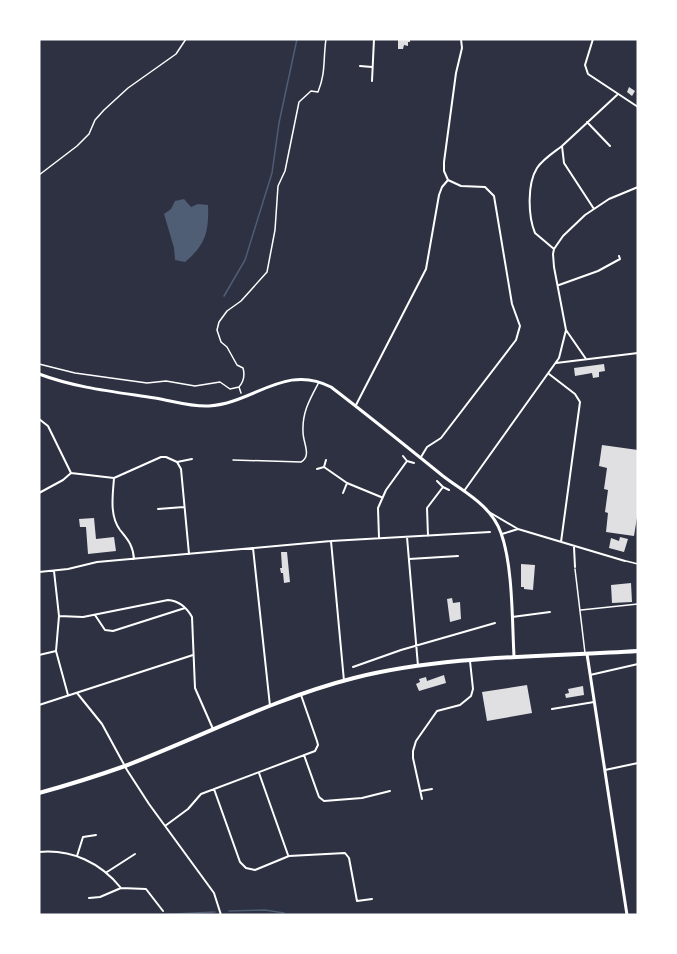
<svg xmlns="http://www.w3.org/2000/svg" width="677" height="954" viewBox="0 0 677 954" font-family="'Zilla Slab',serif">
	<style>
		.water { fill: #4f5d75 }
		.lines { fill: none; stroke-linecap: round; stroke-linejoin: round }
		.stream { stroke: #4f5d75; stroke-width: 1.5 }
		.building { fill: #e0e0e3 }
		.path { stroke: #fff; stroke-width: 1.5 }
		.service { stroke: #fff; stroke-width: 1.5 }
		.pedestrian { stroke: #fff; stroke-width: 1.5 }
		.minor { stroke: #fff; stroke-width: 2 }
		.tertiary { stroke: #fff; stroke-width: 3 }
		.secondary { stroke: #fff; stroke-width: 4 }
	</style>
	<rect width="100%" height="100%" fill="#2d3142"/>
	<path class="water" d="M 184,199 L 191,207 L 198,204 L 208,205 C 209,231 206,245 185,262 L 175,260 L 174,248 L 164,214 L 171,209 L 175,201 Z"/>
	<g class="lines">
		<path class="stream" d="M 224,296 L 245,260 L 272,173 L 279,123 L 297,39
			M 229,911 L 265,910 L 284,913
			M 152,915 L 215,912"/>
	</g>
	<path class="building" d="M 398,39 L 410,39 L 410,42 L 408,42 L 408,46 L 404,45 L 403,49 L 398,49 Z
		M 629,87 L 635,91 L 632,96 L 627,92 Z
		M 604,364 L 605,371 L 599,372 L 599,377 L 593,378 L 592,373 L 575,376 L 574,368 Z
		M 602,445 L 638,450 L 638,511 L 634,536 L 606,532 L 608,513 L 605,512 L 608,490 L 604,489 L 607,468 L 599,466 Z
		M 94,518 L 96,539 L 114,537 L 116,551 L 88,554 L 86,527 L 80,527 L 79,519 Z
		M 620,537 L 628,539 L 624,552 L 609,548 L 611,538 L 619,541 Z
		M 281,552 L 287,552 L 290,582 L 284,583 L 283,573 L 281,573 L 280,568 L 282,568 Z
		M 521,564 L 535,565 L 533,590 L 524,589 L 524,587 L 521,587 Z
		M 631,583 L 632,602 L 612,603 L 611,585 Z
		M 452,598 L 453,603 L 460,602 L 461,619 L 450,622 L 447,599 Z
		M 444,675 L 446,683 L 419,691 L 416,684 L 420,682 L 419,679 L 426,677 L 427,681 Z
		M 527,685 L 532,713 L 487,721 L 482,692 Z
		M 583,686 L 584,695 L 566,698 L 565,694 L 569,693 L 568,689 Z"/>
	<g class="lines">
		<path class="path" d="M 39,175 L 77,146 L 89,134 L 95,120 L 104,110 L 128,88 L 176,54 L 186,39
			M 39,364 L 75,373 L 147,383 L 166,381 L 195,386 L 220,382 L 230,389 L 239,387 L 241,393
			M 239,387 C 244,381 245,375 243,368 L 237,365 L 227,347 L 221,342 L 217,330 L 219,322 L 227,311 L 241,301 L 267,272 L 275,230 L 278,186 L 285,171 L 299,102 L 311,91 L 318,92 C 326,72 323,60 326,39"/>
		<path class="service" d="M 233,460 L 301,462 C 312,456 303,443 303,432 C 302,412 310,399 319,382"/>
		<path class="pedestrian" d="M 626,561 L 638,564
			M 575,569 L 585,653
			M 581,610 L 638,604"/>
		<path class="minor" d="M 593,39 L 585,65 L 588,74 L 638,107
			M 360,66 L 372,67
			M 372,81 L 374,39
			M 587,122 L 610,146
			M 448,180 L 444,171 L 444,162 L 456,73 L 462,48 L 461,39
			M 594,209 L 564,163 L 562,146 L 617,95
			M 554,249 L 535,233 C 528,216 527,184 537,168 C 543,159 553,153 562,146
			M 559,285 L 598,271 L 620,259 L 619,256
			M 566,330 L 586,359
			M 556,363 L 638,353
			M 549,374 L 575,394 L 580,402 L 561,542
			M 356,405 L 426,269 L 439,195 L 442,187 L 448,180
			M 39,419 L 48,426 L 71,473 L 114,478 L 161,457 L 166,457 L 177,462 L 192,459
			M 403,456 L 407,461
			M 421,457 L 427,447 L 441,438 L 516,340 L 520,326 L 512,304 L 494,196 L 485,187 L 461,186 L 448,180
			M 177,462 L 181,469 L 189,554
			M 324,467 L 326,460
			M 317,469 L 324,467 L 347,483 L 381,497
			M 114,478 C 113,494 109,515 120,530 C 128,540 133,545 134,559
			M 437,481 L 443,487
			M 464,491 L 559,358 L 566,330 L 554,267 L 553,254 L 554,249 L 563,236 L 585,215 L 609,199 L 638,187
			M 39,493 L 63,480 L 71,473
			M 343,493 L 347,483
			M 158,509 L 184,507
			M 489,512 L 518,529
			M 502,534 L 518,529 L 625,561
			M 428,536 L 427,508 L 443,487 L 449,490
			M 407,537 L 418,666
			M 379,538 L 378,508 L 386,490 L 407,461 L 414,463
			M 331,541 L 344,681
			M 574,547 L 575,567
			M 253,548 L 270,706
			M 409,559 L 458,556
			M 54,571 L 59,616 L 56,651 L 68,695
			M 39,572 L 68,569 L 97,562 L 331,541 L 490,532
			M 95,615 L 105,630 L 113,631 L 185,608
			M 59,616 L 83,617 L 168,600 C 180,601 187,608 192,617 L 195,688 L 213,729
			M 512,617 L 550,612
			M 39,655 L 56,651
			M 353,667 L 401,650 L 495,623
			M 590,675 L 638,664
			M 77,693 L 102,724 L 127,770 L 149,804 L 214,893 L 221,915
			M 39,705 L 193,655
			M 552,709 L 594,702
			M 304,755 L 319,797 L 324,801 L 362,798 L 390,791
			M 605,770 L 638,763
			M 259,773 L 288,855
			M 214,789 L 240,862 L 246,868 L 255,870 L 289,856 L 345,853 L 349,858 L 357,901 L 372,899
			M 421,791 L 432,789
			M 422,799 L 413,758 L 413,751 L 416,741 L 437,711 L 460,705 L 471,696 L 473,689 L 470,661
			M 165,826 L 188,809 L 201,794 L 315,751 L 318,745 L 317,741 L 301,695
			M 39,852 C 72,849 101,863 121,888
			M 77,856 L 83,837 L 96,835
			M 107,872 L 135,854
			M 89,898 L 100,897 L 121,888 L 146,889 L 163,911"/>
		<path class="tertiary" d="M 39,374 C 76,388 116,392 155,398 C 173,401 191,407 209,406 C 254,403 285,363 331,387 C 369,416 406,446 443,476 C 465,493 491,505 501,533 C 513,566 512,621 514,656
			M 587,654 L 627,915"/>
		<path class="secondary" d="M 39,793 C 68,785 97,776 125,766 C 201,737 275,698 354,678 C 446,655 544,657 638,651"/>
	</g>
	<rect width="677" height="954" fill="none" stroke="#ffffff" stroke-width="81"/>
</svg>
